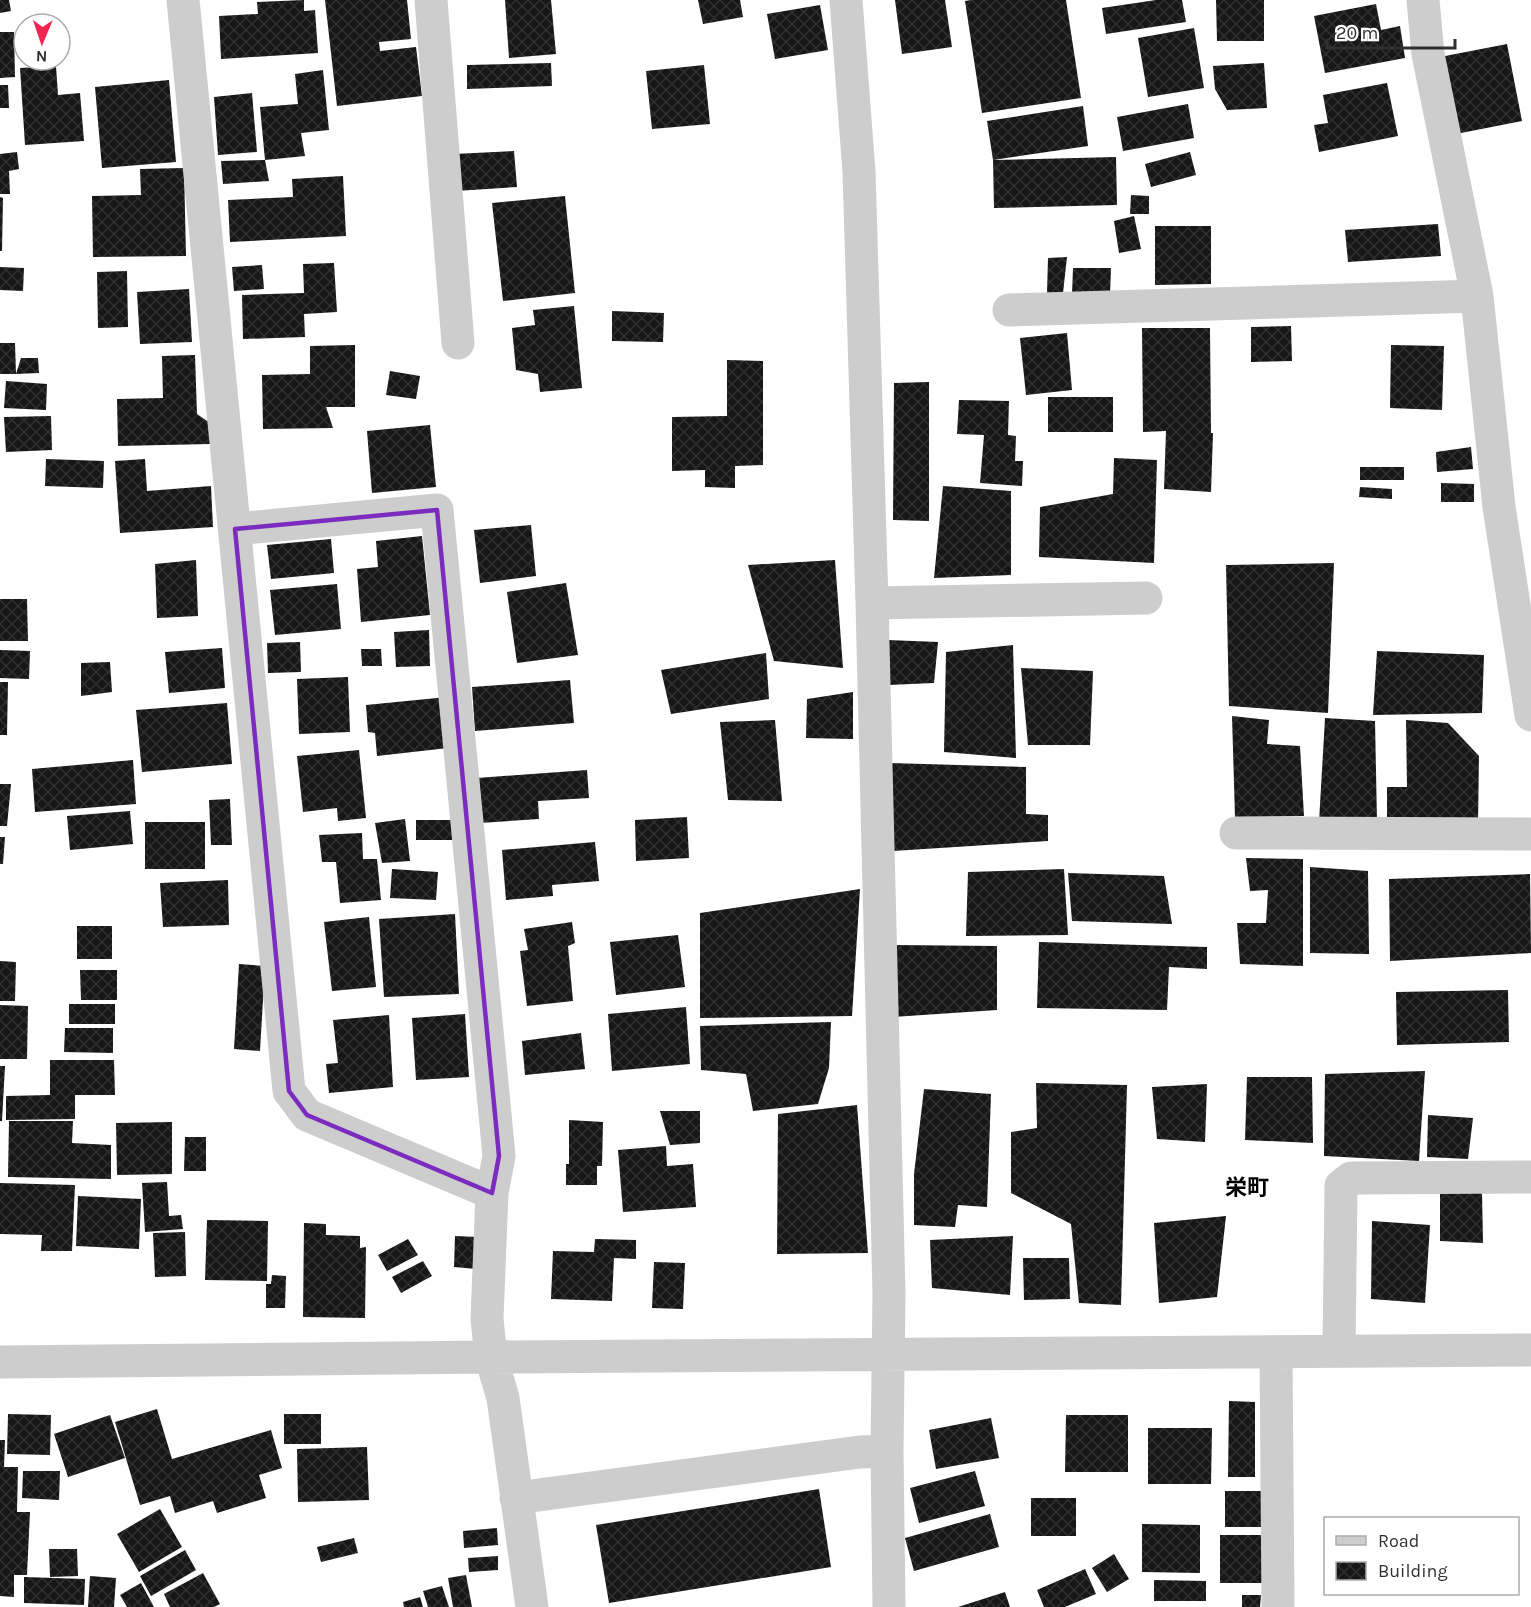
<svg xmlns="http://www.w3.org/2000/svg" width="1531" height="1607" viewBox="0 0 1531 1607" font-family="Karla,'Noto Sans JP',sans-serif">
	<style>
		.building { fill: url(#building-cross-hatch) }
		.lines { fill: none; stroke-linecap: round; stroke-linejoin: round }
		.minor { stroke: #cdcdcd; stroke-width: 33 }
		.marked { fill: none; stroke: #7b2cbf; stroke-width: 4.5; stroke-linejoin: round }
		.labels { text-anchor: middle; stroke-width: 6; stroke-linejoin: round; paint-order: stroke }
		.neighbourhood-label { font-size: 22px; font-weight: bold; fill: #000; stroke: #fff }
	</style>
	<defs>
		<pattern id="building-cross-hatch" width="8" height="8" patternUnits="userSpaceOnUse" patternTransform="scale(1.5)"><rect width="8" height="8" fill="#171717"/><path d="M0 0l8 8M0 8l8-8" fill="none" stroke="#303030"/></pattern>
	</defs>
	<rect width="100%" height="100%" fill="#fff"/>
	<path class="building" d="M 0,0 L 9,0 L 11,11 L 0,13 Z
		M 304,0 L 304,11 L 315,10 L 318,53 L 221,59 L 219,16 L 258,14 L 257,2 Z
		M 325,0 L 407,0 L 411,39 L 379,42 L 380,51 L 416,47 L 422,96 L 337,106 Z
		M 505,0 L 551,0 L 556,54 L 509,58 Z
		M 698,0 L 740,0 L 743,17 L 703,24 Z
		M 895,0 L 945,0 L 952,47 L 902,54 Z
		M 971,0 L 1066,0 L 1081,98 L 982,113 L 965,1 Z
		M 1156,0 L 1182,0 L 1186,22 L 1106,34 L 1102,8 Z
		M 1216,0 L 1264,0 L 1264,41 L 1217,41 Z
		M 1376,4 L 1381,30 L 1400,26 L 1405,58 L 1325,73 L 1314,16 Z
		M 820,5 L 828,50 L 775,59 L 767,14 Z
		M 1194,28 L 1204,88 L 1148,97 L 1138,38 Z
		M 0,32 L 14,32 L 15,77 L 0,78 Z
		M 1507,44 L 1522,121 L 1456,134 L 1440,57 Z
		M 551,63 L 552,86 L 467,89 L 467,65 Z
		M 1264,63 L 1267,108 L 1227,110 L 1215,89 L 1213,66 Z
		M 704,65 L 710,124 L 652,129 L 646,71 Z
		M 56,66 L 58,95 L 80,93 L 84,141 L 25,145 L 20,68 Z
		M 323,70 L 329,130 L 301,133 L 305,156 L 265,160 L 260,107 L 298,104 L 295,74 Z
		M 169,80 L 176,162 L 102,168 L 95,87 Z
		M 1387,83 L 1398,136 L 1319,152 L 1314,125 L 1328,123 L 1323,95 Z
		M 0,85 L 8,85 L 9,108 L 0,108 Z
		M 252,93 L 257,152 L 218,155 L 214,97 Z
		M 1188,104 L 1194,138 L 1123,151 L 1117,117 Z
		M 1083,106 L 1088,146 L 993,160 L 1116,157 L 1117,205 L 994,208 L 993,160 L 987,121 Z
		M 514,151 L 517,187 L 456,191 L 454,154 Z
		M 17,152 L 19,169 L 9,171 L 10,194 L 0,194 L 0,154 Z
		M 1190,152 L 1196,175 L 1151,187 L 1145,164 Z
		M 265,160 L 269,181 L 223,184 L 221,161 Z
		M 184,168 L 186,256 L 93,257 L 92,196 L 141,195 L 140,169 Z
		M 343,176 L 346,236 L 230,242 L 228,200 L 293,197 L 292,179 Z
		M 1131,195 L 1149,196 L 1149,214 L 1130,214 Z
		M 565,196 L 575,293 L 503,301 L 492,203 Z
		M 0,197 L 3,198 L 2,251 L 0,251 Z
		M 1134,216 L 1141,249 L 1119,253 L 1114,221 Z
		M 1438,224 L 1441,256 L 1348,262 L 1345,230 Z
		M 1155,226 L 1211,226 L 1211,284 L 1155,285 Z
		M 1067,257 L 1063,293 L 1047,293 L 1048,258 Z
		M 334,263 L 337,312 L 304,314 L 305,337 L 243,339 L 242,295 L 304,293 L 303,264 Z
		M 262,265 L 264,289 L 234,291 L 232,267 Z
		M 0,267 L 24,268 L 23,291 L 0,290 Z
		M 1073,268 L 1111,268 L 1110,295 L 1072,294 Z
		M 127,271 L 128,327 L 98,328 L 97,272 Z
		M 189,289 L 192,342 L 140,344 L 137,292 Z
		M 574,306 L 582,388 L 540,392 L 538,374 L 516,370 L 512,328 L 535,325 L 533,310 Z
		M 612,311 L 664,313 L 663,342 L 612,341 Z
		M 1291,326 L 1292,361 L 1251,362 L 1251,327 Z
		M 1142,328 L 1210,328 L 1211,433 L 1213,433 L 1211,492 L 1164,489 L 1166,431 L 1143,432 Z
		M 1067,333 L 1072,390 L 1026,395 L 1020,338 Z
		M 0,343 L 15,343 L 16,374 L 0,374 Z
		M 355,345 L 355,407 L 326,407 L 333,428 L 263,429 L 262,375 L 310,374 L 310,346 Z
		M 1391,345 L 1444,346 L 1442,410 L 1390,408 Z
		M 195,355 L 197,414 L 210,423 L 210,444 L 118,446 L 117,399 L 163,398 L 162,356 Z
		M 21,358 L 38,358 L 39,373 L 16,374 Z
		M 727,360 L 763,361 L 763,465 L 735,466 L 735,488 L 705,487 L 705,470 L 672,471 L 672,417 L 727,416 Z
		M 390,371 L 420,376 L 416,399 L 386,395 Z
		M 6,381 L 47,384 L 46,410 L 4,408 Z
		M 929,382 L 929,521 L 893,520 L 894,383 Z
		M 1048,397 L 1113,397 L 1113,432 L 1048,432 Z
		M 959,400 L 1009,401 L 1008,435 L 1016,436 L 1015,461 L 1023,461 L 1022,486 L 980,483 L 984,435 L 957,434 Z
		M 51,416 L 52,450 L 6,452 L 4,417 Z
		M 430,425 L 436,487 L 372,493 L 367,431 Z
		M 1471,447 L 1473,469 L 1437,472 L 1436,452 Z
		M 1114,458 L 1157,460 L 1154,563 L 1039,557 L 1040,507 L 1113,494 Z
		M 46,459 L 104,461 L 103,488 L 45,486 Z
		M 145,459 L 147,491 L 211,486 L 213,527 L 120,533 L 115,461 Z
		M 1360,467 L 1404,467 L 1404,480 L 1360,480 Z
		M 1441,483 L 1474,484 L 1474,502 L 1441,502 Z
		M 943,486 L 1011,491 L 1011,575 L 934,578 Z
		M 1360,487 L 1392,489 L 1392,499 L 1359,497 Z
		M 531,525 L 536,576 L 480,583 L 474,530 Z
		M 422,536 L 430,615 L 361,622 L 357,569 L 378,567 L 376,541 Z
		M 331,539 L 334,573 L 271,579 L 267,545 Z
		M 196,560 L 198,616 L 157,618 L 155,564 Z
		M 835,560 L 843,668 L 774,661 L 748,565 Z
		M 1334,563 L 1328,713 L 1229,706 L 1226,565 Z
		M 566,583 L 578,655 L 517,663 L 507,592 Z
		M 337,584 L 341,629 L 275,635 L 270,590 Z
		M 0,599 L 27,599 L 28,641 L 0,641 Z
		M 429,630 L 430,666 L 396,667 L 394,632 Z
		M 888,640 L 938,642 L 934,683 L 888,685 Z
		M 300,642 L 301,672 L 268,673 L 267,643 Z
		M 1013,645 L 1016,758 L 944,752 L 946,652 Z
		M 222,648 L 225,688 L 169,693 L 165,652 Z
		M 361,649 L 381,649 L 382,666 L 362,666 Z
		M 0,650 L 30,651 L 29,679 L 0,678 Z
		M 1377,651 L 1484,655 L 1482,713 L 1373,715 Z
		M 766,653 L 769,699 L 671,714 L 661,670 Z
		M 110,662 L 112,692 L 81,696 L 81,663 Z
		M 1021,668 L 1093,671 L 1090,745 L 1028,745 Z
		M 348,677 L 350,732 L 299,734 L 297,679 Z
		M 570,680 L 574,723 L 475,731 L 472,687 Z
		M 0,682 L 8,682 L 7,735 L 0,735 Z
		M 853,692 L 853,739 L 806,738 L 807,699 Z
		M 447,697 L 448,748 L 377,756 L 375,733 L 368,732 L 366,705 Z
		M 227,703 L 232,764 L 142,772 L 136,710 Z
		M 1232,716 L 1269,720 L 1267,744 L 1300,746 L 1304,816 L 1235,817 Z
		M 1325,718 L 1375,721 L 1377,821 L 1319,822 Z
		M 775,720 L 782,801 L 728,800 L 720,722 Z
		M 1406,720 L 1448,723 L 1479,756 L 1478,824 L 1387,823 L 1387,787 L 1407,787 Z
		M 359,750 L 366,818 L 338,821 L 337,808 L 303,812 L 297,756 Z
		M 133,760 L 136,804 L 35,812 L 32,769 Z
		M 890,763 L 1026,767 L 1026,814 L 1048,815 L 1048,841 L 893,851 Z
		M 587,770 L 589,798 L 538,801 L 539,819 L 480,823 L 477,778 Z
		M 0,784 L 11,784 L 7,826 L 0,826 Z
		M 230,799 L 232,845 L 211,845 L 209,800 Z
		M 130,811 L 133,844 L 70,850 L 67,816 Z
		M 687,817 L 689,858 L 636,861 L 635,820 Z
		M 405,819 L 410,861 L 382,863 L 375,823 Z
		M 416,820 L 452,820 L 453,840 L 416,840 Z
		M 145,822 L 205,822 L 205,869 L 145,869 Z
		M 362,833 L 363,859 L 377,859 L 381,900 L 340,903 L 336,862 L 322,862 L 319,835 Z
		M 0,837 L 5,837 L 3,864 L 0,864 Z
		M 595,842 L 599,881 L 552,885 L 553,896 L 506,900 L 502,850 Z
		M 1246,858 L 1303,859 L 1303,966 L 1240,964 L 1237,923 L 1266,923 L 1268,890 L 1250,891 Z
		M 1310,867 L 1368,871 L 1369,954 L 1310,953 Z
		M 392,869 L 438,872 L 436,900 L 390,898 Z
		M 1064,869 L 1068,935 L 966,936 L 968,872 Z
		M 1068,873 L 1164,876 L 1172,924 L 1072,921 Z
		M 1530,874 L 1531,953 L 1390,961 L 1389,879 Z
		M 228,880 L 229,925 L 163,927 L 160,883 Z
		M 860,889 L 852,1016 L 700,1018 L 700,913 Z
		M 455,914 L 459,994 L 384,997 L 379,919 Z
		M 369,917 L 376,987 L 332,991 L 324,922 Z
		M 572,922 L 575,943 L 568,946 L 573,1001 L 527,1006 L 520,951 L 528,950 L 524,929 Z
		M 77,926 L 112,926 L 112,959 L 77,959 Z
		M 678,935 L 685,987 L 616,995 L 610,942 Z
		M 1039,942 L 1207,947 L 1207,969 L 1169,967 L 1167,1010 L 1037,1008 Z
		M 895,945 L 997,946 L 997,1010 L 893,1017 Z
		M 0,961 L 16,962 L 15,1001 L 0,1001 Z
		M 239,964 L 265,966 L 260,1051 L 234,1049 Z
		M 80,970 L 117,970 L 117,1000 L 81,1000 Z
		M 1508,990 L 1509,1042 L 1397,1045 L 1396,992 Z
		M 69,1004 L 115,1004 L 115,1024 L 69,1024 Z
		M 0,1005 L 28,1006 L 27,1059 L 0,1059 Z
		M 686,1007 L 690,1064 L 612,1071 L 608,1014 Z
		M 465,1014 L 469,1077 L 416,1080 L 412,1018 Z
		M 389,1015 L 393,1087 L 329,1093 L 326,1064 L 338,1063 L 333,1020 Z
		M 831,1022 L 829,1068 L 818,1104 L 753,1111 L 746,1074 L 701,1070 L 700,1026 Z
		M 65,1028 L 113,1028 L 113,1053 L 64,1052 Z
		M 581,1033 L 585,1069 L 525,1075 L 522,1041 Z
		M 50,1060 L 114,1060 L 115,1095 L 75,1095 L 75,1119 L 6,1120 L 6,1096 L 50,1095 Z
		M 0,1066 L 5,1066 L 2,1121 L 0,1121 Z
		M 1425,1071 L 1419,1161 L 1324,1156 L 1325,1074 Z
		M 1247,1077 L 1312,1077 L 1313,1143 L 1245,1140 Z
		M 1036,1083 L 1127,1085 L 1121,1305 L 1079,1303 L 1071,1224 L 1011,1193 L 1011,1132 L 1037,1128 Z
		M 1207,1084 L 1205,1142 L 1157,1139 L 1152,1087 Z
		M 924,1089 L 991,1094 L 987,1207 L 958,1205 L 955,1227 L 914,1225 L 914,1174 Z
		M 857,1105 L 868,1253 L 777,1254 L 778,1114 Z
		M 660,1111 L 700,1111 L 700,1143 L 670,1145 Z
		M 1428,1115 L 1473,1118 L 1468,1159 L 1427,1157 Z
		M 569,1120 L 603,1122 L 602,1166 L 597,1166 L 597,1185 L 566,1185 L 566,1164 L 569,1164 Z
		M 9,1121 L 73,1121 L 72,1143 L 111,1145 L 111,1179 L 8,1177 Z
		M 172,1122 L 172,1174 L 117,1175 L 116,1123 Z
		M 185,1137 L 206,1137 L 206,1171 L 184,1171 Z
		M 666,1146 L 667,1166 L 693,1164 L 696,1207 L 623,1212 L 618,1150 Z
		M 167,1182 L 169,1216 L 181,1215 L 183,1229 L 145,1232 L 142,1183 Z
		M 0,1183 L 75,1185 L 72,1251 L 41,1251 L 42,1235 L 0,1234 Z
		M 1440,1191 L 1482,1192 L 1483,1243 L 1440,1241 Z
		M 78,1196 L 141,1199 L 139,1249 L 76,1246 Z
		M 1226,1216 L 1217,1297 L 1159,1303 L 1154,1223 Z
		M 207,1220 L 268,1221 L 267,1281 L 205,1280 Z
		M 1372,1221 L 1430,1225 L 1425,1303 L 1371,1299 Z
		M 304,1223 L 326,1224 L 326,1235 L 360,1236 L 360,1248 L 366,1247 L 365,1318 L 303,1317 Z
		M 185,1232 L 186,1276 L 155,1277 L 153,1233 Z
		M 455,1236 L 477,1237 L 476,1269 L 454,1267 Z
		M 1013,1236 L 1010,1295 L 932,1288 L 930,1240 Z
		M 408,1239 L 418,1255 L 387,1271 L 378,1255 Z
		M 595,1239 L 636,1240 L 636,1259 L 614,1258 L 612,1301 L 551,1299 L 553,1251 L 594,1252 Z
		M 1023,1258 L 1069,1258 L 1070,1299 L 1024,1300 Z
		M 423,1261 L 432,1276 L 401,1293 L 392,1277 Z
		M 654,1262 L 685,1263 L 683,1309 L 652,1308 Z
		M 272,1275 L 286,1276 L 285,1308 L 266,1308 L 266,1284 L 271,1284 Z
		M 1229,1401 L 1255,1402 L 1255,1477 L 1228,1477 Z
		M 157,1409 L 172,1459 L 271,1430 L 282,1468 L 259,1475 L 266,1498 L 217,1513 L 213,1501 L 175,1513 L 170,1496 L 140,1505 L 115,1422 Z
		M 8,1414 L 51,1415 L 50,1455 L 7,1454 Z
		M 284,1414 L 321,1414 L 321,1444 L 284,1444 Z
		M 110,1415 L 125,1458 L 68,1477 L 54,1434 Z
		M 1066,1415 L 1128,1415 L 1128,1472 L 1065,1472 Z
		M 991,1418 L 999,1458 L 936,1469 L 929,1430 Z
		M 1148,1428 L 1212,1428 L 1211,1484 L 1148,1484 Z
		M 0,1440 L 5,1440 L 4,1467 L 18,1467 L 17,1512 L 30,1512 L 27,1575 L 14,1575 L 14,1597 L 0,1596 Z
		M 367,1447 L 369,1500 L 298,1502 L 297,1449 Z
		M 23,1471 L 60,1471 L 59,1500 L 22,1498 Z
		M 975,1471 L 985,1506 L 919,1523 L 910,1488 Z
		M 819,1489 L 831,1567 L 609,1603 L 596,1525 Z
		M 1225,1491 L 1271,1491 L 1271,1527 L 1225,1527 Z
		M 1031,1498 L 1076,1498 L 1076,1536 L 1031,1536 Z
		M 160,1509 L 182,1547 L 139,1572 L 117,1534 Z
		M 990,1514 L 999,1547 L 914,1571 L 905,1538 Z
		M 1142,1524 L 1200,1525 L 1200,1573 L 1142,1572 Z
		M 497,1528 L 498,1545 L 464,1548 L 463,1531 Z
		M 1220,1535 L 1269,1535 L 1270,1583 L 1220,1583 Z
		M 354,1538 L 358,1553 L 321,1562 L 317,1547 Z
		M 49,1549 L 77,1549 L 78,1576 L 50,1577 Z
		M 185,1550 L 196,1570 L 151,1596 L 140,1576 Z
		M 1114,1554 L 1129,1579 L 1107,1592 L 1092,1568 Z
		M 498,1556 L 498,1570 L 469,1572 L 468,1558 Z
		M 1085,1569 L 1096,1594 L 1065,1607 L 1044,1607 L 1037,1590 Z
		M 203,1573 L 220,1604 L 214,1607 L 170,1607 L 164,1594 Z
		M 466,1575 L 472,1607 L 453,1607 L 448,1578 Z
		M 90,1576 L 116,1578 L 114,1607 L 88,1607 Z
		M 24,1577 L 85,1579 L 84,1605 L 24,1603 Z
		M 1154,1580 L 1206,1581 L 1206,1601 L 1154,1601 Z
		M 141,1583 L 154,1607 L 127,1607 L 120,1595 Z
		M 442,1586 L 449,1607 L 428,1607 L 423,1591 Z
		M 1005,1592 L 1010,1607 L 958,1607 Z
		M 1242,1595 L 1261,1595 L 1260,1607 L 1242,1607 Z
		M 420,1597 L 423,1607 L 404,1607 L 403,1602 Z"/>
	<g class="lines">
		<path class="minor" d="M 183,0 L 289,1091 L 307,1115 L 492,1193 L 487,1319 L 491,1357 L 503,1398 L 532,1607
			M 431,0 L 458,343
			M 846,0 L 859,172 L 872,603 L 889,1293 L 887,1451 L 889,1607
			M 1423,0 L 1428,54 L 1477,296 L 1499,507 L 1531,715
			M 1009,310 L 1477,296
			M 235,529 L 437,510 L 499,1156 L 492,1193
			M 872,603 L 1146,598
			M 1236,833 L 1531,834
			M 1339,1351 L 1341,1186 L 1351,1178 L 1531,1177
			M 1276,1352 L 1278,1607
			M 0,1362 L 491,1357 L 1531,1350
			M 516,1498 L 860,1452 L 887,1451"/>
	</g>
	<path class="marked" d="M 437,510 L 499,1156 L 492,1193 L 307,1115 L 289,1091 L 235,529 Z"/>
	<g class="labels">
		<g class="neighbourhood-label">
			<text x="1247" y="1195">栄町</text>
		</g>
	</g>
	<rect x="1324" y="1517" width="195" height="78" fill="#ffffff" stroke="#acacac" stroke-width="1.5"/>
	<rect x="1336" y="1536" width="30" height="9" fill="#cdcdcd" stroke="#acacac" stroke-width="1.5"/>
	<text x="1378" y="1547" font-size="18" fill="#303030">Road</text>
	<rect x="1336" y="1562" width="30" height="18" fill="url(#building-cross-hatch)" stroke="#acacac" stroke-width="1.5"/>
	<text x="1378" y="1577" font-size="18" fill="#303030">Building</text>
	<g transform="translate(42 42) rotate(182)"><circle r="28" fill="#ffffff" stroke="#acacac" stroke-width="1.5"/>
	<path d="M0-4.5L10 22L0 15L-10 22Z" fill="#f22751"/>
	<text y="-9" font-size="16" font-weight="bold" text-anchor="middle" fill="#303030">N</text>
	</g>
	<path d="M1327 39v9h128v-9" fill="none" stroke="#303030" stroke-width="3"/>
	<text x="1336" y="39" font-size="18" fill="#303030" stroke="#ffffff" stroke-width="4.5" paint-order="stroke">20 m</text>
</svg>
